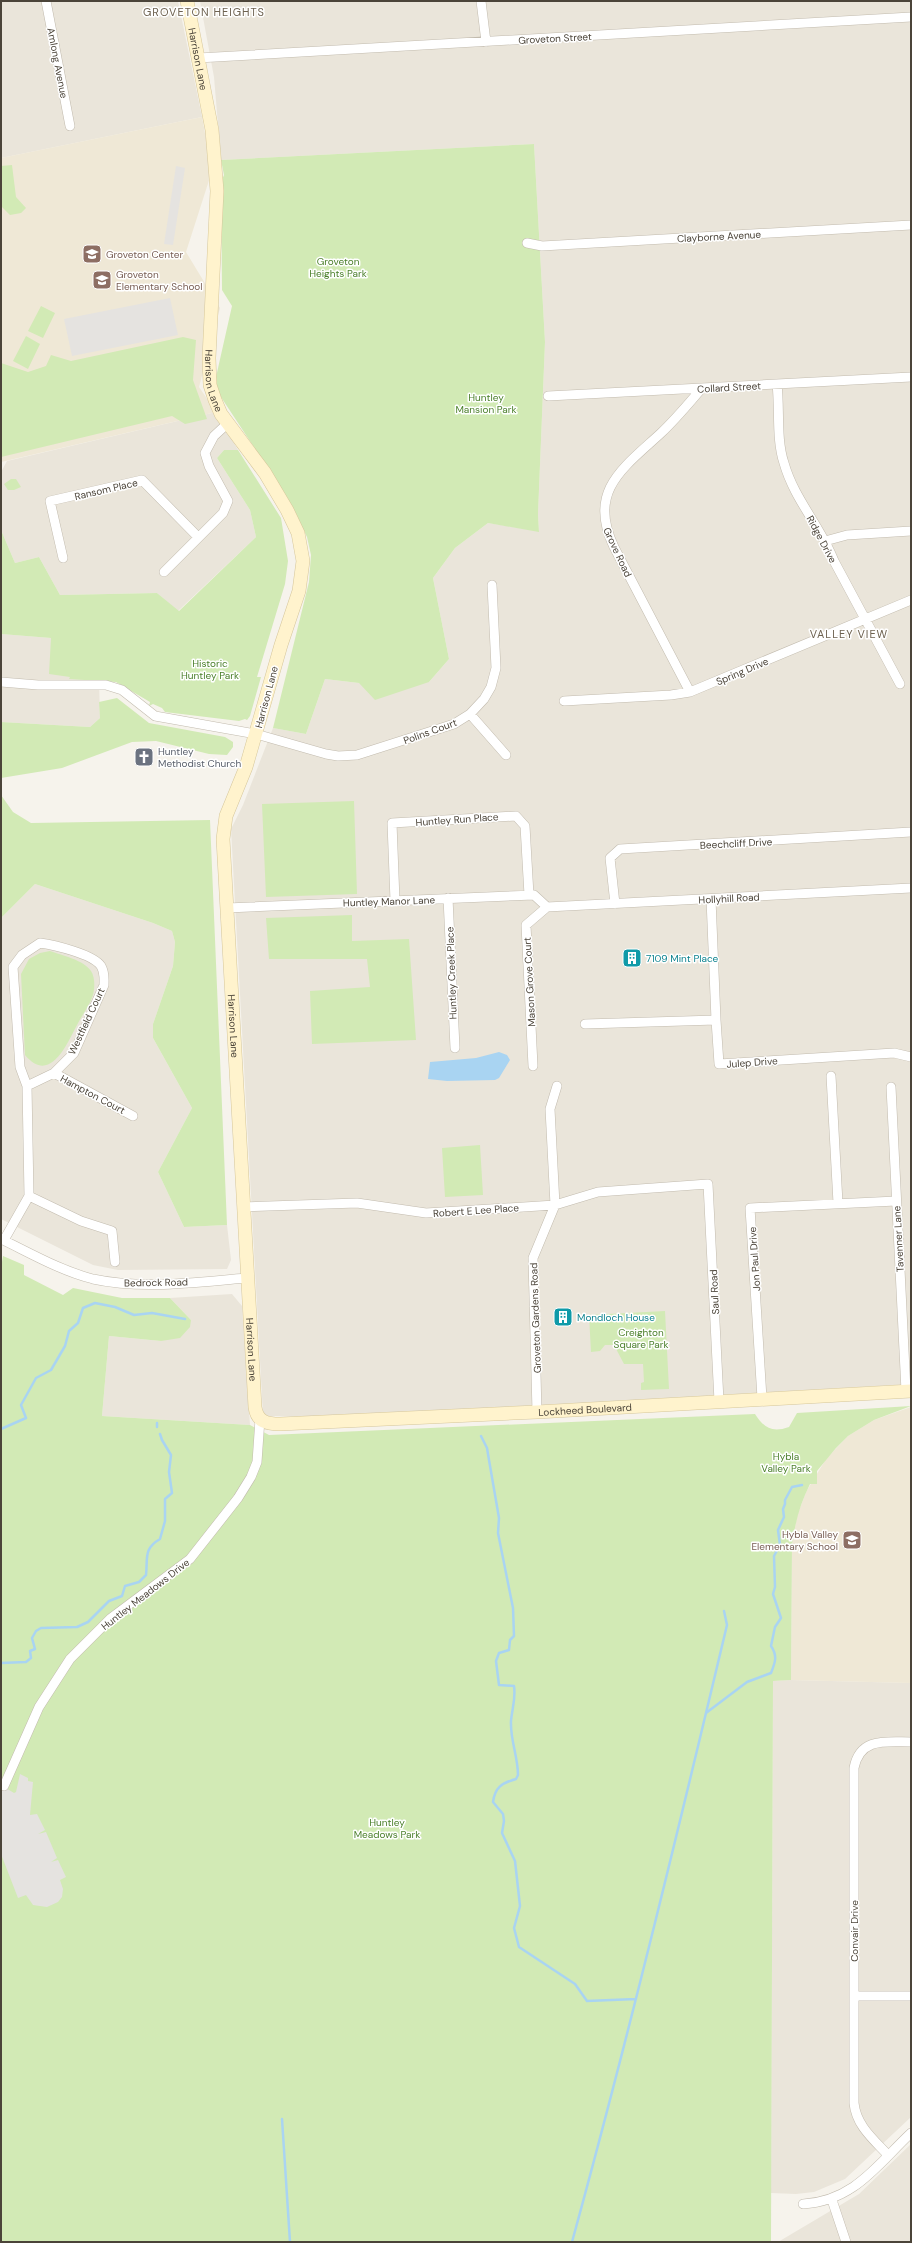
<svg xmlns="http://www.w3.org/2000/svg" width="912" height="2243" viewBox="0 0 912 2243" font-family="'DM Sans',sans-serif">
	<style>
		.residential { fill: #eae5da }
		.education { fill: #efe8d6 }
		.green { fill: #d2eab5 }
		.parking { fill: #e5e3e0 }
		.water { fill: #a9d4f2 }
		.lines { fill: none; stroke-linecap: round; stroke-linejoin: round }
		.stream { stroke: #a9d4f2; stroke-width: 2.5 }
		.street-casing { stroke: #c2bbae; stroke-width: 10 }
		.secondary-casing { stroke: #d6c79b; stroke-width: 14 }
		.street { stroke: #fff; stroke-width: 9 }
		.secondary { stroke: #fff3cd; stroke-width: 13 }
		.labels { text-anchor: middle; stroke-width: 3; stroke-linejoin: round; paint-order: stroke }
		.street-label { font-size: 10px; fill: #4b4439; stroke: #fff }
		.education-label { font-size: 10px; fill: #785e54; stroke: #fff; text-anchor: start }
		.park-label { font-size: 10px; fill: #4a7f2a; stroke: #fff }
		.worship-label { font-size: 10px; fill: #5b616d; stroke: #fff; text-anchor: start }
		.culture-label { font-size: 10px; fill: #0d838f; stroke: #fff; text-anchor: start }
		.neighbourhood-label { font-size: 11px; letter-spacing: 1px; fill: #6e6250; stroke: #fff }
	</style>
	<rect width="100%" height="100%" fill="#f6f3ec"/>
	<path class="residential" d="M 1,1 L 178,1 L 202,117 L 1,158 Z
		M 200,1 L 911,1 L 911,1384 L 347,1417 L 267,1416 L 263,1415 L 231,829 L 243,805 L 273,728 L 306,734 L 325,679 L 359,683 L 429,682 L 449,659 L 433,578 L 455,548 L 488,523 L 539,531 L 538,514 L 545,342 L 534,144 L 221,160 L 214,77 Z
		M 216,412 L 238,450 L 224,450 L 217,458 L 250,510 L 256,537 L 178,611 L 157,593 L 60,595 L 39,557 L 15,563 L 1,530 L 1,472 L 7,461 Z
		M 1,634 L 51,638 L 99,678 L 100,718 L 90,727 L 1,722 Z
		M 35,884 L 153,923 L 172,931 L 175,942 L 173,966 L 153,1024 L 153,1038 L 192,1108 L 158,1172 L 184,1227 L 227,1225 L 231,1260 L 227,1269 L 118,1270 L 93,1265 L 1,1219 L 1,918 Z
		M 232,1294 L 242,1306 L 250,1425 L 102,1416 L 109,1336 L 161,1341 L 191,1320 L 170,1298 Z
		M 791,1680 L 911,1683 L 911,2117 L 845,2179 L 814,2192 L 796,2194 L 771,2193 L 773,1681 Z
		M 911,2144 L 911,2242 L 778,2242 L 859,2194 Z"/>
	<path class="education" d="M 202,117 L 212,171 L 186,252 L 220,308 L 199,387 L 216,412 L 1,462 L 1,158 Z
		M 911,1407 L 911,1683 L 791,1680 L 792,1545 L 797,1516 L 806,1492 L 826,1459 L 848,1436 L 874,1420 Z"/>
	<path class="green" d="M 534,144 L 545,342 L 538,514 L 539,532 L 488,523 L 455,548 L 433,578 L 449,659 L 429,682 L 375,700 L 359,683 L 325,679 L 306,734 L 273,728 L 309,582 L 311,555 L 307,537 L 288,499 L 217,391 L 216,377 L 232,306 L 222,290 L 221,182 L 224,175 L 221,160 Z
		M 12,165 L 16,197 L 26,208 L 21,213 L 10,215 L 1,206 L 1,166 Z
		M 41,306 L 55,313 L 43,338 L 28,331 Z
		M 26,336 L 40,344 L 28,369 L 13,361 Z
		M 183,337 L 196,340 L 193,380 L 207,419 L 185,424 L 172,416 L 1,457 L 1,363 L 28,372 L 46,366 L 51,355 L 71,361 Z
		M 224,450 L 238,450 L 281,518 L 288,561 L 285,584 L 257,677 L 261,677 L 250,716 L 247,720 L 245,719 L 239,721 L 165,712 L 162,708 L 153,704 L 149,706 L 150,702 L 116,682 L 69,679 L 70,677 L 49,674 L 51,638 L 1,634 L 1,530 L 15,563 L 39,557 L 60,595 L 157,593 L 179,611 L 256,537 L 250,510 L 217,458 Z
		M 11,479 L 16,479 L 21,487 L 14,490 L 8,490 L 4,484 Z
		M 117,698 L 149,723 L 225,737 L 233,742 L 233,747 L 227,755 L 209,754 L 156,741 L 132,742 L 62,768 L 1,778 L 1,722 L 90,727 L 100,718 L 99,702 Z
		M 1,795 L 13,812 L 31,823 L 210,820 L 227,1225 L 184,1227 L 158,1172 L 192,1108 L 153,1038 L 153,1024 L 173,966 L 175,942 L 172,931 L 153,923 L 35,884 L 1,918 Z
		M 354,801 L 357,894 L 266,897 L 262,804 Z
		M 352,915 L 352,941 L 409,939 L 416,1040 L 312,1044 L 310,991 L 370,987 L 367,959 L 269,959 L 266,918 Z
		M 50,951 C 61,955 84,960 91,971 C 95,977 95,987 93,995 C 90,1005 82,1015 77,1025 C 67,1044 50,1085 25,1055 L 21,974 L 29,959 L 40,953 Z
		M 480,1145 L 483,1195 L 445,1197 L 442,1148 Z
		M 3,1256 L 24,1265 L 24,1275 L 63,1295 L 73,1288 L 122,1298 L 170,1298 L 191,1320 L 190,1327 L 180,1338 L 161,1341 L 109,1336 L 102,1416 L 250,1425 L 269,1435 L 755,1414 C 764,1428 772,1433 789,1427 L 797,1413 L 911,1406 L 874,1420 L 848,1436 L 836,1448 L 817,1471 L 817,1484 L 810,1484 C 800,1504 795,1523 792,1545 L 791,1680 L 773,1681 L 771,2242 L 1,2242 L 1,1268 Z
		M 665,1311 L 669,1389 L 641,1390 L 641,1383 L 644,1382 L 643,1364 L 624,1364 L 614,1345 L 605,1345 L 600,1351 L 591,1352 L 589,1315 Z"/>
	<path class="parking" d="M 176,166 L 185,168 L 173,245 L 164,244 Z
		M 170,298 L 178,335 L 72,356 L 64,319 Z
		M 20,1774 L 28,1778 L 28,1781 L 33,1782 L 30,1815 L 37,1814 L 45,1830 L 38,1834 L 46,1832 L 57,1858 L 51,1862 L 58,1860 L 66,1877 L 60,1880 L 63,1889 L 62,1897 L 58,1902 L 47,1907 L 33,1905 L 26,1895 L 18,1898 L 1,1854 L 1,1785 L 14,1793 L 16,1792 Z"/>
	<path class="water" d="M 499,1052 L 507,1055 L 510,1060 L 499,1078 L 495,1080 L 447,1081 L 428,1079 L 430,1062 L 476,1058 Z"/>
	<g class="lines">
		<path class="stream" d="M 157,1423 L 157,1427
			M 1,1429 L 26,1418 L 21,1405 L 36,1378 L 51,1370 L 65,1346 L 69,1331 L 78,1323 L 83,1308 L 95,1303 L 115,1307 L 134,1315 L 152,1313 L 185,1319
			M 481,1436 L 487,1448 L 489,1460 L 499,1518 L 498,1533 L 513,1608 L 514,1636 L 510,1640 L 509,1650 L 499,1653 L 496,1661 L 499,1685 L 514,1686 C 516,1699 512,1709 511,1721 C 510,1739 518,1757 518,1775 L 516,1779 C 502,1783 495,1787 493,1802 L 503,1814 L 504,1821 L 502,1833 L 515,1861 L 520,1906 L 514,1928 L 519,1947 L 575,1984 L 587,2001 L 636,1999
			M 1,1663 L 26,1662 L 31,1658 L 30,1651 L 35,1649 L 32,1638 L 36,1631 L 41,1628 L 77,1627 L 88,1622 L 109,1601 L 122,1596 L 125,1586 L 139,1582 L 146,1575 C 148,1558 143,1549 160,1539 L 165,1521 L 165,1499 L 172,1493 L 169,1472 L 171,1455 L 162,1440 L 160,1434
			M 706,1713 L 747,1682 L 771,1673 C 775,1663 778,1656 771,1646 L 775,1627 L 781,1618 L 773,1594 L 775,1587 L 774,1556 L 780,1545 L 778,1530 L 784,1517 L 783,1509 L 785,1504 L 785,1500 L 792,1487 L 802,1485
			M 282,2119 L 290,2242
			M 572,2242 C 628,2038 678,1831 727,1625 L 724,1611"/>
		<defs>
			<path id="street" d="M 46,1 L 70,126
				M 481,1 L 486,42
				M 198,58 L 911,17
				M 527,243 L 542,246 L 911,225
				M 777,384 C 780,410 776,439 784,463 C 794,499 821,527 834,561 L 900,684
				M 548,396 L 911,377
				M 825,541 L 847,535 L 911,531
				M 63,558 L 50,501 L 142,480 L 198,537
				M 164,572 L 223,513 L 228,501 L 209,466 L 205,453 L 214,436 L 228,423
				M 1,682 L 38,685 L 106,685 L 122,690 L 155,716 L 256,734 L 326,754 L 338,756 L 357,755 L 454,724 L 470,714 L 484,699 L 491,687 L 496,668 L 492,585
				M 690,692 L 614,547 C 587,491 623,468 661,433 C 676,419 689,403 702,388
				M 564,701 L 671,695 L 690,692 L 911,600
				M 470,714 L 506,755
				M 448,898 L 455,1048
				M 711,899 L 716,1020
				M 395,901 L 392,823 L 516,816 L 525,826 L 529,895
				M 615,904 L 610,858 L 620,849 L 911,832
				M 547,907 L 911,888
				M 227,908 L 534,895 L 547,907
				M 585,1024 L 716,1020 L 719,1064 L 894,1053 L 911,1057
				M 533,1066 L 526,925 L 547,907
				M 54,1073 L 133,1116
				M 831,1076 L 838,1203
				M 891,1087 L 906,1391
				M 29,1196 L 81,1221 L 112,1231 L 115,1262
				M 243,1207 L 357,1203 L 426,1213 L 555,1205 L 598,1192 L 708,1184 L 719,1401
				M 1,1239 C 30,1253 61,1271 93,1279 C 143,1290 197,1282 247,1278
				M 4,1240 L 29,1196 L 27,1086 L 20,1067 L 13,967 L 22,955 L 40,943 C 54,945 93,954 101,966 C 105,973 104,978 104,985 L 74,1053 L 54,1073 L 27,1086
				M 762,1398 L 750,1208 L 896,1201
				M 537,1412 L 533,1258 L 555,1205 L 550,1109 L 557,1086
				M 4,1786 L 39,1707 L 70,1659 L 111,1618 L 190,1559 L 238,1498 L 251,1477 L 257,1462 L 260,1419
				M 854,1996 L 911,1996
				M 888,2155 C 873,2139 856,2125 854,2103 L 854,1768 C 860,1737 886,1742 911,1742
				M 832,2200 L 846,2242
				M 803,2204 C 854,2201 877,2165 911,2133"/>
			<g id="secondary">
				<path id="s1" d="M 187,1 L 212,130 L 217,191 L 209,358 L 210,385 L 215,400 L 221,414 L 265,473 L 287,510 L 298,533 L 303,561 L 299,591 L 281,645 L 246,767 L 226,816 L 223,839 L 255,1407 C 257,1422 267,1424 280,1424 L 537,1412 L 911,1391"/>
			</g>
		</defs>
		<use href="#street" class="street-casing"/>
		<use href="#secondary" class="secondary-casing"/>
		<use href="#street" class="street"/>
		<use href="#secondary" class="secondary"/>
	</g>
	<defs>
		<symbol id="school-square" viewBox="-11 -11 22 22"><rect x="-9" y="-9" width="18" height="18" rx="4" fill="#8d6e63" stroke="#fff"/><path d="M0-5L7-2L0 1L-7-2ZM-4 1L0 2.5L4 1V4Q0 6-4 4Z" fill="#fff"/></symbol>
		<symbol id="church-square" viewBox="-11 -11 22 22"><rect x="-9" y="-9" width="18" height="18" rx="4" fill="#6b7280" stroke="#fff"/><path d="M-1.2-6h2.4v3.5h3.3v2.4h-3.3V6h-2.4V-.1h-3.3v-2.4h3.3Z" fill="#fff"/></symbol>
		<symbol id="building-square" viewBox="-11 -11 22 22"><rect x="-9" y="-9" width="18" height="18" rx="4" fill="#0f9aa8" stroke="#fff"/><path d="M-4-6H4V6H1V3H-1V6H-4ZM-2.5-4.3h1.7v1.8h-1.7ZM.8-4.3h1.7v1.8H.8ZM-2.5-1h1.7V.8h-1.7ZM.8-1h1.7V.8H.8Z" fill="#fff"/></symbol>
	</defs>
	<g fill-rule="evenodd">
		<use href="#school-square" x="81" y="243" width="22" height="22"/>
		<use href="#school-square" x="91" y="269" width="22" height="22"/>
		<use href="#church-square" x="133" y="746" width="22" height="22"/>
		<use href="#building-square" x="621" y="947" width="22" height="22"/>
		<use href="#building-square" x="552" y="1306" width="22" height="22"/>
		<use href="#school-square" x="841" y="1529" width="22" height="22"/>
	</g>
	<g class="labels">
		<g class="street-label">
			<text transform="translate(555 38) rotate(-3)" y="4">Groveton Street</text>
			<text dy="4" stroke="none"><textPath href="#s1" startOffset="59">Harrison Lane</textPath></text>
			<text transform="translate(58 63) rotate(79)" y="4">Amlong Avenue</text>
			<text transform="translate(719 236) rotate(-3)" y="4">Clayborne Avenue</text>
			<text dy="4" stroke="none"><textPath href="#s1" startOffset="383">Harrison Lane</textPath></text>
			<text transform="translate(729 387) rotate(-3)" y="4">Collard Street</text>
			<text transform="translate(106 489) rotate(-13)" y="4">Ransom Place</text>
			<text transform="translate(822 539) rotate(62)" y="4">Ridge Drive</text>
			<text transform="translate(618 552) rotate(65)" y="4">Grove Road</text>
			<text transform="translate(742 671) rotate(-23)" y="4">Spring Drive</text>
			<text transform="translate(266 697) rotate(-75)" y="4">Harrison Lane</text>
			<text transform="translate(430 731) rotate(-20)" y="4">Polins Court</text>
			<text transform="translate(457 819) rotate(-4)" y="4">Huntley Run Place</text>
			<text transform="translate(736 843) rotate(-3)" y="4">Beechcliff Drive</text>
			<text transform="translate(729 898) rotate(-3)" y="4">Hollyhill Road</text>
			<text transform="translate(389 901) rotate(-2)" y="4">Huntley Manor Lane</text>
			<text transform="translate(451 973) rotate(-92)" y="4">Huntley Creek Place</text>
			<text transform="translate(529 982) rotate(-93)" y="4">Mason Grove Court</text>
			<text transform="translate(86 1021) rotate(-65)" y="4">Westfield Court</text>
			<text dy="4" stroke="none"><textPath href="#s1" startOffset="1066">Harrison Lane</textPath></text>
			<text transform="translate(752 1062) rotate(-4)" y="4">Julep Drive</text>
			<text transform="translate(93 1094) rotate(28)" y="4">Hampton Court</text>
			<text transform="translate(476 1210) rotate(-4)" y="4">Robert E Lee Place</text>
			<text transform="translate(898 1239) rotate(-93)" y="4">Tavenner Lane</text>
			<text transform="translate(754 1259) rotate(-94)" y="4">Jon Paul Drive</text>
			<text transform="translate(156 1282) rotate(-1)" y="4">Bedrock Road</text>
			<text transform="translate(714 1292) rotate(-93)" y="4">Saul Road</text>
			<text transform="translate(535 1318) rotate(-92)" y="4">Groveton Gardens Road</text>
			<text dy="4" stroke="none"><textPath href="#s1" startOffset="1390">Harrison Lane</textPath></text>
			<text dy="4" stroke="none"><textPath href="#s1" startOffset="1787">Lockheed Boulevard</textPath></text>
			<text transform="translate(145 1594) rotate(-38)" y="4">Huntley Meadows Drive</text>
			<text transform="translate(854 1931) rotate(-90)" y="4">Convair Drive</text>
		</g>
		<g class="education-label">
			<text x="106" y="258">Groveton Center</text>
			<text x="116" y="278">Groveton<tspan x="116" dy="12">Elementary School</tspan></text>
			<text x="838" y="1538" text-anchor="end">Hybla Valley<tspan x="838" dy="12">Elementary School</tspan></text>
		</g>
		<g class="park-label">
			<text x="338" y="265">Groveton<tspan x="338" dy="12">Heights Park</tspan></text>
			<text x="486" y="401">Huntley<tspan x="486" dy="12">Mansion Park</tspan></text>
			<text x="210" y="667">Historic<tspan x="210" dy="12">Huntley Park</tspan></text>
			<text x="641" y="1336">Creighton<tspan x="641" dy="12">Square Park</tspan></text>
			<text x="786" y="1460">Hybla<tspan x="786" dy="12">Valley Park</tspan></text>
			<text x="387" y="1826">Huntley<tspan x="387" dy="12">Meadows Park</tspan></text>
		</g>
		<g class="worship-label">
			<text x="158" y="755">Huntley<tspan x="158" dy="12">Methodist Church</tspan></text>
		</g>
		<g class="culture-label">
			<text x="646" y="962">7109 Mint Place</text>
			<text x="577" y="1321">Mondloch House</text>
		</g>
		<g class="neighbourhood-label">
			<text x="204" y="16">GROVETON HEIGHTS</text>
			<text x="849" y="638">VALLEY VIEW</text>
		</g>
	</g>
	<rect width="912" height="2243" fill="none" stroke="#4b4439" stroke-width="4"/>
</svg>
